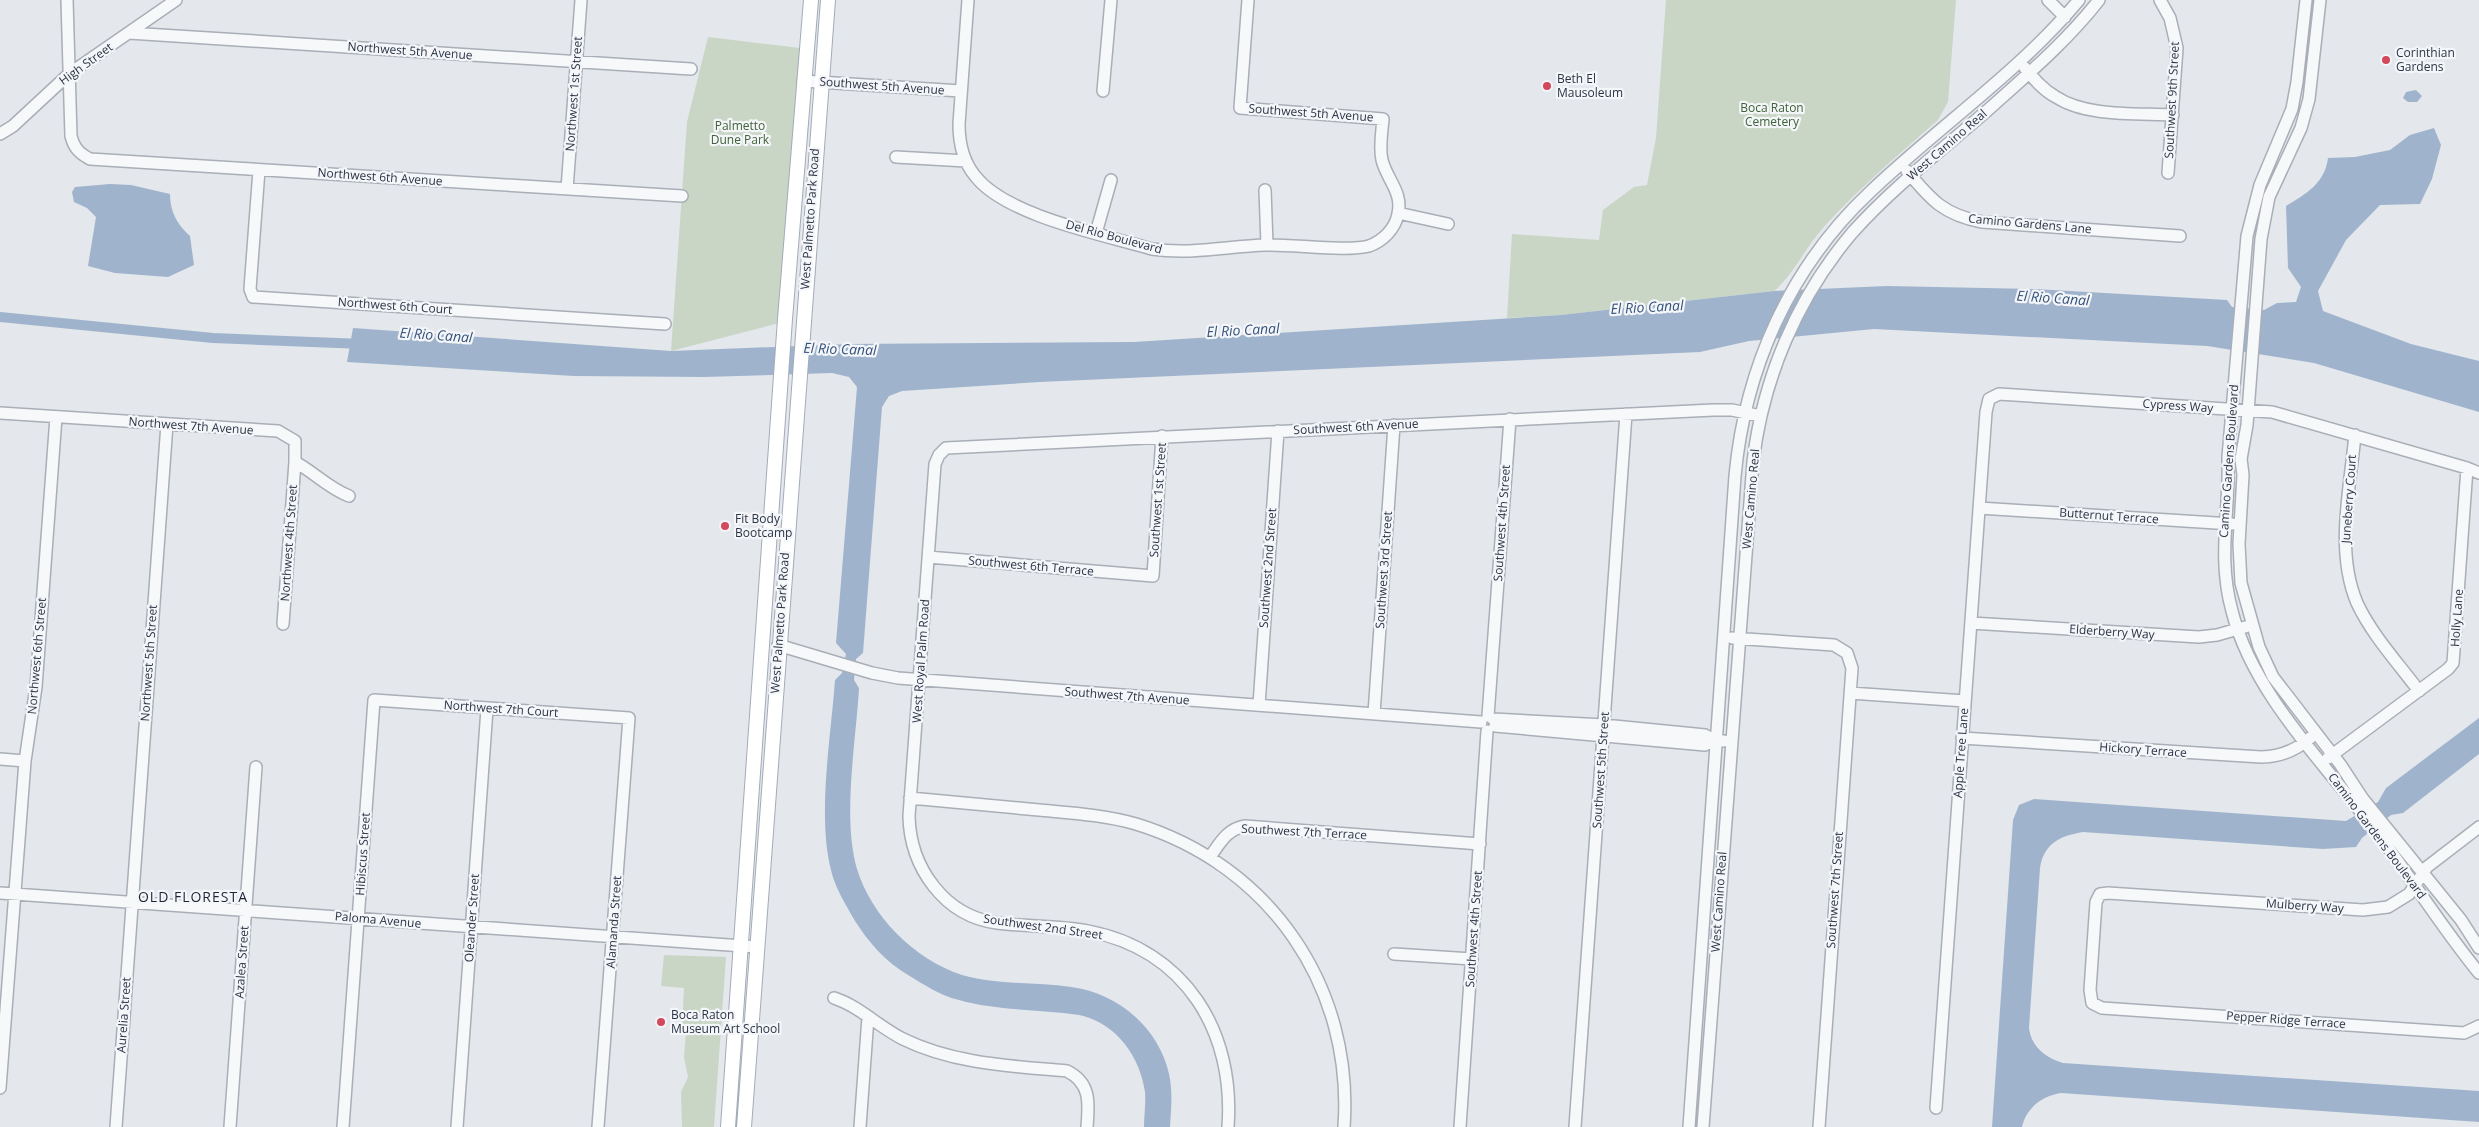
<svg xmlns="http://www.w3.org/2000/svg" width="2479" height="1127" viewBox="0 0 2479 1127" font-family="'Open Sans',sans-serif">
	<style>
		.green { fill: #c9d6c5 }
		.water { fill: #9fb4cc }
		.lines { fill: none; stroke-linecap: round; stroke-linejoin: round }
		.canal { stroke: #9fb4cc; stroke-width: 10 }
		.minor-casing { stroke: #a9aeb7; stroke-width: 14 }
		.major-casing { stroke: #a3abb8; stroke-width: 16 }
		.minor { stroke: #f7f8fa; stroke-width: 11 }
		.major { stroke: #fff; stroke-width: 14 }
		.poi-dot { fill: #d1495b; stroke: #f4f6f9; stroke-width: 2 }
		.labels { text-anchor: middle; stroke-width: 4.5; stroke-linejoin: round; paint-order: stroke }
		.street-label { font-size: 12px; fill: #2b3445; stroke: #f4f6f9 }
		.poi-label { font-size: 12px; fill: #2b3445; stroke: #f4f6f9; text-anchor: start }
		.park-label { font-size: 12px; fill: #3f6138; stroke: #f4f6f9 }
		.water-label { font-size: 14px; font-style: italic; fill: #34527a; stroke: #f4f6f9 }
		.neighbourhood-label { font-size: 14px; letter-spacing: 1px; fill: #1d2536; stroke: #f4f6f9 }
	</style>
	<rect width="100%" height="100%" fill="#e4e7ec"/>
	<path class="green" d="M 1666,0 L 1956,0 L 1948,102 L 1938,120 C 1898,155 1858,189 1823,228 C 1805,248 1794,274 1774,291 L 1561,315 L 1507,318 L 1512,234 L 1599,240 L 1603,210 L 1634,187 L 1647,185 L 1656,138 Z
		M 708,37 L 800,48 L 779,323 L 671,351 L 687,122 Z
		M 664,955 L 726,957 L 714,1127 L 682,1127 L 681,1092 L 688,1077 L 684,1057 L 686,1031 L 682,1030 L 684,988 L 661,986 Z"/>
	<path class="water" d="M 2416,90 L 2422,96 L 2417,102 L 2408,102 L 2403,98 L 2406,92 Z
		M 2434,128 L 2441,145 L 2432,179 L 2420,204 L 2380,205 L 2346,240 L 2318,291 L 2323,311 L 2411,344 L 2479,361 L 2479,412 L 2314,363 L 2207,346 L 1874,329 L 1749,341 L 1700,352 L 1040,382 L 902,391 L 889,396 L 882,407 L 863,653 L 856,659 L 854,680 L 859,688 C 856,742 842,818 857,869 C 872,917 914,959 962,975 C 997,985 1035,982 1071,987 C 1118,993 1159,1028 1169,1074 C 1173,1092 1171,1110 1170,1127 L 1144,1127 C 1144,1116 1146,1103 1145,1092 C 1140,1056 1116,1023 1079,1015 C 1040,1009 998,1011 959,1000 C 941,996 923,984 908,975 C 886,962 869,943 855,921 C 846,905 835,888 831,870 C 817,815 831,737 835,680 L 842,673 L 846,654 L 836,643 L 857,387 L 849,377 L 832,373 L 704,377 L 574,376 L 347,362 L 353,328 L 671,351 L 849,344 L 1134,342 L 1561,315 L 1774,291 L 1887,286 L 2035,289 L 2227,300 L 2232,307 L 2264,310 L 2277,303 L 2296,302 L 2301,287 L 2288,268 L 2286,206 C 2306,194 2325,183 2328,158 L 2355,157 L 2390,150 L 2410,135 Z
		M 110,184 L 131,185 L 170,194 C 170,212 177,224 190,236 L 194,265 L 168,277 L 115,273 L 88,266 L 96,217 L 87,208 L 74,202 L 72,192 L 75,187 Z
		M 2479,718 L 2479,754 L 2403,813 L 2391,815 L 2362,838 L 2356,847 L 2323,849 L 2083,832 C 2060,836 2044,843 2040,868 L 2029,1028 C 2031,1046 2045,1058 2063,1063 L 2479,1091 L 2479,1122 L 2061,1093 C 2042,1096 2026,1108 2022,1127 L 1992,1127 L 2013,820 L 2019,805 L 2034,799 L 2346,821 L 2378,802 L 2386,788 Z"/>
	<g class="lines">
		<path class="canal" d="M 0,317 L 213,338 L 363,344"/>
		<defs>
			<path id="minor" d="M 67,0 L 71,136 C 74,148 79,153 90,159 L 682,196
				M 968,0 L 959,124 C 959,143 963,162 976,177 C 1007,216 1105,235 1152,249 C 1191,255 1228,246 1266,245 C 1293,244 1346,252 1369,246 C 1383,241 1395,229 1398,214 C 1403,192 1387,180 1382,160 C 1379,147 1382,132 1383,119 L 1240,108 L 1248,0
				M 2048,0 L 2065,17
				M 2160,0 L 2170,18 L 2177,48 L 2168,173
				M 2306,0 L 2297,82 L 2292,109 L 2260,185 L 2247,236 L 2228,457 C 2230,511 2217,557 2232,611 C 2253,695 2328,767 2379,835 C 2413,881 2443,929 2479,973
				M 2320,0 L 2309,99 L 2301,128 L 2269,197 L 2261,239 L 2247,425 L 2241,459 L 2243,475 L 2239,544 L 2241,583 L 2259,647 L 2273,677 L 2340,764 L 2363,799 L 2461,920 L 2479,948
				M 129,33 L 691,69
				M 2025,68 C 2034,79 2043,90 2056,97 C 2086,117 2137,113 2173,115
				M 803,81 L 961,91
				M 1103,91 L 1111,0
				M 0,134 L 13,126 L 69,74 L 176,0
				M 896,157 L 966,161
				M 259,170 L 250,289 L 253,297 L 665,324
				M 1907,171 C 1931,200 1944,215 1982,222 L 2180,236
				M 567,189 L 581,0
				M 1265,190 L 1267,245
				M 1398,213 L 1448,224
				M 1096,233 L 1111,180
				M 0,413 L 278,431 L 295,441 L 295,462 C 314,472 328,488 349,496
				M 2355,435 C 2350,489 2335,551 2357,603 C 2372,635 2398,663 2419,691
				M 1979,508 L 2232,524
				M 928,557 L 1153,576 L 1162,436
				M 1971,623 L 2199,637 L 2217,635 L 2245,627
				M 283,624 L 295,462
				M 1732,638 L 1834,645 L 1847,653 L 1852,668 L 1819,1127
				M 778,645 L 872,673 L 898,678 L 1481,722
				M 1850,693 L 1965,701
				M 1259,705 L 1278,431
				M 1374,714 L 1394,425
				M 1488,716 L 1510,419
				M 1493,719 L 1604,725 L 1705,735 L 1714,740
				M 1495,726 L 1705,745 L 1714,740 L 1724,741
				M 1962,738 L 2261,757 C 2280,757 2295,751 2310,738
				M 2328,758 L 2448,669 L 2453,663 L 2467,468
				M 0,759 L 25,761
				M 910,798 C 953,802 996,806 1039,810 C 1071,813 1105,815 1136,824 C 1270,865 1354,987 1344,1127
				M 2479,827 L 2427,867 L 2409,894 L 2388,907 L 2363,910 L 2108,893 L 2100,894 L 2096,902 L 2090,990 L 2092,1003 L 2102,1008 L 2464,1033 L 2479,1026
				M 1210,857 C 1220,843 1227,829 1245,826 L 1480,844
				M 0,893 L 757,947
				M 1394,954 L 1472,959
				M 834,998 C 859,1006 879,1027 903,1039 C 954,1064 1011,1066 1067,1071 C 1091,1083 1089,1103 1087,1127
				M 0,1088 L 25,761 L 36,687 L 56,417
				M 1936,1108 L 1986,412 L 1989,399 L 1999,394 L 2272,412 L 2467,468 L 2479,473
				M 116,1127 L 167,424
				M 230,1127 L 256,767
				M 343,1127 L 374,700 L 629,718 L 598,1127
				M 457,1127 L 487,709
				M 860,1127 L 868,1017
				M 1228,1127 C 1235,1032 1186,950 1088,931 C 1058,925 1027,927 997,923 C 944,916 910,867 909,816 L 935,464 L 939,455 L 946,448 L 1713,410 L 1732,410 L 1761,416
				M 1460,1127 L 1487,731
				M 1575,1127 L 1626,414
				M 1689,1127 L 1735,476 C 1745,368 1790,267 1870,192 C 1938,127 2018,73 2079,0
				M 1703,1127 L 1753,462 C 1763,378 1797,298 1852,233 C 1893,187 1943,149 1989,109 C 2028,74 2067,41 2099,0"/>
			<path id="major" d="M 728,1127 L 785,319 L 811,0
				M 744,1127 L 828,0"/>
		</defs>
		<use href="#minor" class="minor-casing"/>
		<use href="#major" class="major-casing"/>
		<use href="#minor" class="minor"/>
		<use href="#major" class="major"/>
	</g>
	<g class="poi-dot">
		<circle cx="2386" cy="60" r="5"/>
		<circle cx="1547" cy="86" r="5"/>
		<circle cx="725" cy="526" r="5"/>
		<circle cx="661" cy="1022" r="5"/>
	</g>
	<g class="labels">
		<g class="street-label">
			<text transform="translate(410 51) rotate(4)" y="4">Northwest 5th Avenue</text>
			<text transform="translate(86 64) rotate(-36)" y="4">High Street</text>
			<text transform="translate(882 86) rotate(4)" y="4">Southwest 5th Avenue</text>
			<text transform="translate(574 94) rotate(-86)" y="4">Northwest 1st Street</text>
			<text transform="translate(2172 100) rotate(-87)" y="4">Southwest 9th Street</text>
			<text transform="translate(1311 113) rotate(4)" y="4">Southwest 5th Avenue</text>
			<text transform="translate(1947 145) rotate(-41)" y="4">West Camino Real</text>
			<text transform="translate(380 177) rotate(4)" y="4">Northwest 6th Avenue</text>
			<text transform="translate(810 219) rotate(-86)" y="4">West Palmetto Park Road</text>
			<text transform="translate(2030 224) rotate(5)" y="4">Camino Gardens Lane</text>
			<text transform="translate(1114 237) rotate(15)" y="4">Del Rio Boulevard</text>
			<text transform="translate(395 306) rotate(4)" y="4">Northwest 6th Court</text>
			<text transform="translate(2178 406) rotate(4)" y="4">Cypress Way</text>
			<text transform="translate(191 426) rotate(4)" y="4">Northwest 7th Avenue</text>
			<text transform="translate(1356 427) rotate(-3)" y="4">Southwest 6th Avenue</text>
			<text transform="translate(2229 461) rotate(-86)" y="4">Camino Gardens Boulevard</text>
			<text transform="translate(1751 499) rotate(-85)" y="4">West Camino Real</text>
			<text transform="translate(2349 499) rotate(-86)" y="4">Juneberry Court</text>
			<text transform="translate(1158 500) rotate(-86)" y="4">Southwest 1st Street</text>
			<text transform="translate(2109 516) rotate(4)" y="4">Butternut Terrace</text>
			<text transform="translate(1502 523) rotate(-86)" y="4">Southwest 4th Street</text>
			<text transform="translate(289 543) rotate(-86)" y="4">Northwest 4th Street</text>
			<text transform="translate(1031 566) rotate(5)" y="4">Southwest 6th Terrace</text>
			<text transform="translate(1268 568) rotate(-86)" y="4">Southwest 2nd Street</text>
			<text transform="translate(1384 570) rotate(-86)" y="4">Southwest 3rd Street</text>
			<text transform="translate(2457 618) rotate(-86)" y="4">Holly Lane</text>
			<text transform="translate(780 623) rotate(-86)" y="4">West Palmetto Park Road</text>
			<text transform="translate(2112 632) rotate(4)" y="4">Elderberry Way</text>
			<text transform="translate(37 656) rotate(-85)" y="4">Northwest 6th Street</text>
			<text transform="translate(921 661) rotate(-86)" y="4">West Royal Palm Road</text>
			<text transform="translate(149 663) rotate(-86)" y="4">Northwest 5th Street</text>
			<text transform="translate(1127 696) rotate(4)" y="4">Southwest 7th Avenue</text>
			<text transform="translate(501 709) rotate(4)" y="4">Northwest 7th Court</text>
			<text transform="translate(2143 750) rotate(4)" y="4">Hickory Terrace</text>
			<text transform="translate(1961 753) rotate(-86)" y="4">Apple Tree Lane</text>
			<text transform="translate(1601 770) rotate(-86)" y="4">Southwest 5th Street</text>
			<text transform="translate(1304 832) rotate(3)" y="4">Southwest 7th Terrace</text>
			<text transform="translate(2377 836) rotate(53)" y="4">Camino Gardens Boulevard</text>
			<text transform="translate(363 854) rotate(-86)" y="4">Hibiscus Street</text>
			<text transform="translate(1835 890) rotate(-86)" y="4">Southwest 7th Street</text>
			<text transform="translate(1719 902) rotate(-86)" y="4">West Camino Real</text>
			<text transform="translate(2305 906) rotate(4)" y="4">Mulberry Way</text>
			<text transform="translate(472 918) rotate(-86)" y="4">Oleander Street</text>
			<text transform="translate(378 920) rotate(5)" y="4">Paloma Avenue</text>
			<text transform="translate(614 922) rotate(-86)" y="4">Alamanda Street</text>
			<text transform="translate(1043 927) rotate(8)" y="4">Southwest 2nd Street</text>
			<text transform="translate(1474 929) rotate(-86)" y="4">Southwest 4th Street</text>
			<text transform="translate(242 962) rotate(-86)" y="4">Azalea Street</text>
			<text transform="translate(124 1015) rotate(-86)" y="4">Aurelia Street</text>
			<text transform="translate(2286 1020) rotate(4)" y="4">Pepper Ridge Terrace</text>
		</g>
		<g class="poi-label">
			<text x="2396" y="57">Corinthian<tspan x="2396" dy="14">Gardens</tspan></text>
			<text x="1557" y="83">Beth El<tspan x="1557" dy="14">Mausoleum</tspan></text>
			<text x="735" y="523">Fit Body<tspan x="735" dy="14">Bootcamp</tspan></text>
			<text x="671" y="1019">Boca Raton<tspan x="671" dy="14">Museum Art School</tspan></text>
		</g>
		<g class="park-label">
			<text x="1772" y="112">Boca Raton<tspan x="1772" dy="14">Cemetery</tspan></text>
			<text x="740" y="130">Palmetto<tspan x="740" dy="14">Dune Park</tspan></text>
		</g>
		<g class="water-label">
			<text transform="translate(2053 298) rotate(4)" y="5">El Rio Canal</text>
			<text transform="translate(1647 307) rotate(-3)" y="5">El Rio Canal</text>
			<text transform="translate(1243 330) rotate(-3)" y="5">El Rio Canal</text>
			<text transform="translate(436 335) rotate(4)" y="5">El Rio Canal</text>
			<text transform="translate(840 349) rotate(2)" y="5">El Rio Canal</text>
		</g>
		<g class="neighbourhood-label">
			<text x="193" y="902">OLD FLORESTA</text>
		</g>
	</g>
</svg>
